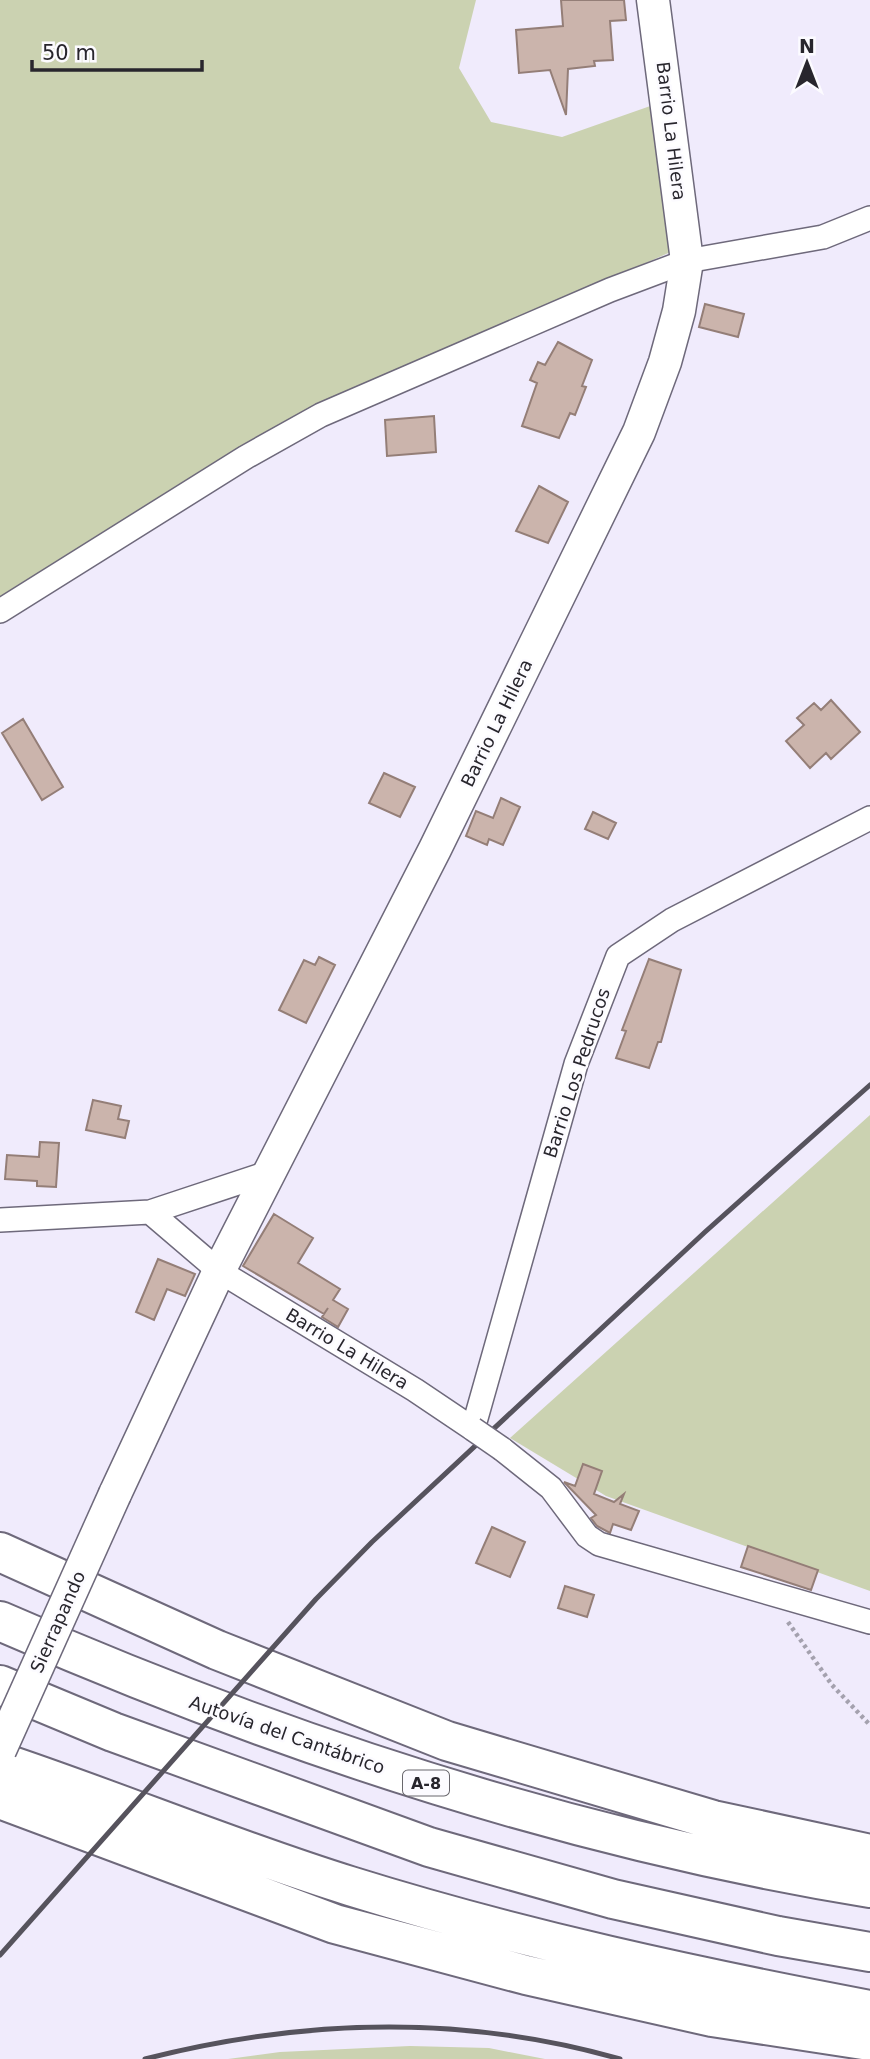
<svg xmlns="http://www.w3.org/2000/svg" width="870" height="2059" viewBox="0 0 870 2059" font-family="'DejaVu Sans',sans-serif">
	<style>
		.green { fill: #cbd2b1 }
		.building { fill: #cbb4ac; stroke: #947e77; stroke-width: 2 }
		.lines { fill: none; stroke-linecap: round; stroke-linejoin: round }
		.street-casing { stroke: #6e697b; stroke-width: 26 }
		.secondary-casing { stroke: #6e697b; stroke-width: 35 }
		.highway-casing { stroke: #6e697b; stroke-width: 42 }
		.path { stroke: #a4a1ae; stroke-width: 4.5; stroke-dasharray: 3.5 3.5; stroke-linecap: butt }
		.street { stroke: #fff; stroke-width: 23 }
		.secondary { stroke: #fff; stroke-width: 32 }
		.highway { stroke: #fff; stroke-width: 38 }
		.rail { stroke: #56535d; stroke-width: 5 }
		.street-bridge-casing { stroke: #6e697b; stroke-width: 26; stroke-linecap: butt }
		.secondary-bridge-casing { stroke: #6e697b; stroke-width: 35; stroke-linecap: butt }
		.street-bridge { stroke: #fff; stroke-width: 23 }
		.secondary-bridge { stroke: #fff; stroke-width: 32 }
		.labels { text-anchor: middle; stroke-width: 5; stroke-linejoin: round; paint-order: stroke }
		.shield { fill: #fcfbff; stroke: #68666c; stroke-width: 2 }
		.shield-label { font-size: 16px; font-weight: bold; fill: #28262d }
		.street-label { font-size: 18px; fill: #28262d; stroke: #fcfbff }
	</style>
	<rect width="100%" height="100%" fill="#f0ebfc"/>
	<path class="green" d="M 0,0 L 476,0 L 459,68 L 491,122 L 562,137 L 656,104 L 675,250 L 328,406 L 0,602 Z
		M 870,1115 L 870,1591 L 606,1496 L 510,1438 Z
		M 410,2046 L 489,2048 L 545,2059 L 228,2059 L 280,2052 Z"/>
	<path class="building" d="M 561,0 L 624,0 L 626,20 L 610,21 L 613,60 L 594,61 L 595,66 L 568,69 L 566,115 L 550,70 L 519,73 L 516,30 L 563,26 Z
		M 705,304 L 744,314 L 738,337 L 699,327 Z
		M 558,342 L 592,360 L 582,386 L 586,387 L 575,415 L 570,413 L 559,438 L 522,426 L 537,383 L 530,380 L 538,362 L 545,365 Z
		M 434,416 L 436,452 L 387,456 L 385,420 Z
		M 539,486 L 568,502 L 548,543 L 516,531 Z
		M 831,700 L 860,732 L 831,759 L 826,753 L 810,768 L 786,741 L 804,725 L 797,718 L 814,703 L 821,710 Z
		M 23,719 L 63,787 L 42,800 L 2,733 Z
		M 384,773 L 415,787 L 400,817 L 369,803 Z
		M 501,798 L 520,807 L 503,845 L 489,839 L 487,845 L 466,836 L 476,811 L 493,818 Z
		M 593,812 L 616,823 L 608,839 L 585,829 Z
		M 319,957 L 335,965 L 306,1023 L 279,1010 L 304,960 L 315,965 Z
		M 649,959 L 681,970 L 661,1042 L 658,1042 L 649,1068 L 616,1058 L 626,1031 L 622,1030 Z
		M 93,1100 L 121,1106 L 118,1119 L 129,1121 L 125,1138 L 86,1130 Z
		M 40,1142 L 59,1143 L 56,1187 L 37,1186 L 37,1181 L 5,1179 L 7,1155 L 39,1157 Z
		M 274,1214 L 313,1238 L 298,1263 L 340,1289 L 333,1300 L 348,1309 L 338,1327 L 322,1317 L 328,1308 L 324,1314 L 243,1266 Z
		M 158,1259 L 195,1274 L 185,1296 L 167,1289 L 154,1320 L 136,1312 Z
		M 583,1464 L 602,1471 L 594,1494 L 614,1502 L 624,1494 L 620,1504 L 639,1511 L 631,1530 L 613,1524 L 610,1533 L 597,1526 L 591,1518 L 596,1515 L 564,1482 L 575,1486 Z
		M 492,1527 L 525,1542 L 510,1577 L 476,1563 Z
		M 748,1546 L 818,1570 L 811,1590 L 741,1567 Z
		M 565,1586 L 594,1595 L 587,1617 L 558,1608 Z"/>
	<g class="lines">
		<defs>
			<path id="street" d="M 0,611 L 246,457 L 321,415 L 610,290 L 687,261 L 823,237 L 870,218
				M 150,1212 L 219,1271 L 415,1390 L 473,1429 L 576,1064 L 618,956 L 672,920 L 870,818
				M 0,1220 L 150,1212 L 271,1172
				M 502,1449 L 551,1488 L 587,1536 L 599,1544 L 870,1622"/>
			<path id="secondary" d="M 115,1494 L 219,1271 L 435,849 L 639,432 L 665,362 L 679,311 L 687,261 L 653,0"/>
			<path id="highway" d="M 0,1552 L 217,1650 L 447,1741 L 713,1820 L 870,1854
				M 0,1621 C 279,1743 569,1839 870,1888
				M 0,1685 L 113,1732 L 429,1847 L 613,1899 L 778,1936 L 870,1952
				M 0,1762 C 117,1801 231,1849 350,1886 C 520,1939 695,1977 870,2010
				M 0,1799 L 335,1924 L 526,1975 L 712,2017 L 870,2041"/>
		</defs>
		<use href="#street" class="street-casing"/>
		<use href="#secondary" class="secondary-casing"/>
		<use href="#highway" class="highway-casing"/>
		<path class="path" d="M 788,1622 L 832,1685 L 870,1725"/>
		<use href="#street" class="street"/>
		<use href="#secondary" class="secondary"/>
		<use href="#highway" class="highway"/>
		<path class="rail" d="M 0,1955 L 316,1599 L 372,1542 L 705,1232 L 870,1085
			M 145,2059 C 302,2019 462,2014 620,2059"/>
		<defs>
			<path id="street-bridge" d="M 473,1429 L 502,1449"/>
			<path id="secondary-bridge" d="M 0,1750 L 115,1494"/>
		</defs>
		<use href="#street-bridge" class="street-bridge-casing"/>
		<use href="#secondary-bridge" class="secondary-bridge-casing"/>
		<use href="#street-bridge" class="street-bridge"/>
		<use href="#secondary-bridge" class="secondary-bridge"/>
	</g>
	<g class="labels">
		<rect class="shield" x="403" y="1770.5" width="46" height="25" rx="5"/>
		<g class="shield-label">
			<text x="426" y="1789">A-8</text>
		</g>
		<g class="street-label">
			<text transform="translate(671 131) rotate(83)" y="6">Barrio La Hilera</text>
			<text transform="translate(497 723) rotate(-64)" y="6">Barrio La Hilera</text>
			<text transform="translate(577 1073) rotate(-72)" y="6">Barrio Los Pedrucos</text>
			<text transform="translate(347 1349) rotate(31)" y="6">Barrio La Hilera</text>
			<text transform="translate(58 1622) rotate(-66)" y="6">Sierrapando</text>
			<text transform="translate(287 1735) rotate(19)" y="6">Autovía del Cantábrico</text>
		</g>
	</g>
	<g transform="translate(807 63)" stroke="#fcfbff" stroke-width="5" paint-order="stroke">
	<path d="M0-5L12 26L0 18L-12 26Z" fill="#28262d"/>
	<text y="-10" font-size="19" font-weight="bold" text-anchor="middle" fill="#28262d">N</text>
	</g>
	<path d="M32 60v10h170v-10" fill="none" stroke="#28262d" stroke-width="3.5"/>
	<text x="42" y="60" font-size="21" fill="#28262d" stroke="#fcfbff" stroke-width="5" paint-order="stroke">50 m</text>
</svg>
